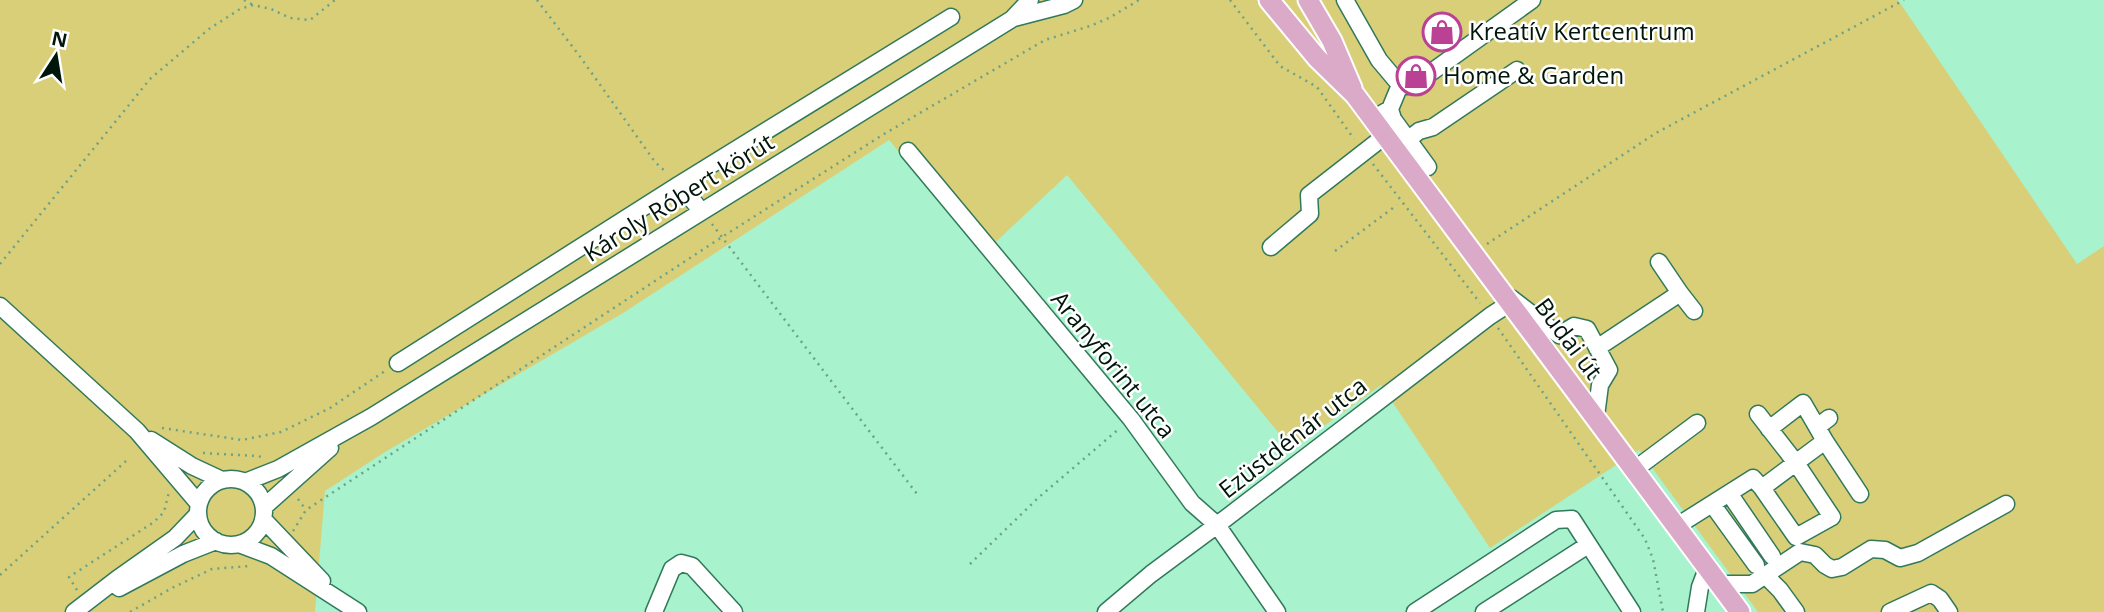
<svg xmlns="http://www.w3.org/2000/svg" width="2104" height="612" viewBox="0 0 2104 612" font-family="'Open Sans',sans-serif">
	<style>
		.green { fill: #d9cf79 }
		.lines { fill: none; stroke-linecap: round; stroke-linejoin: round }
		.minor-casing { stroke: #31795a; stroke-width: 19 }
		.major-casing { stroke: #fff; stroke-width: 23 }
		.path { stroke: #6ca388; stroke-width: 2.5; stroke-dasharray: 2 5; stroke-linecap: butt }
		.minor { stroke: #fff; stroke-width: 16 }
		.major { stroke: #dbaac9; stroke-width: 19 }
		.labels { text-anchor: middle; stroke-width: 5; stroke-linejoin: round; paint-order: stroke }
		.poi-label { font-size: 24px; fill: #00160b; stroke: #fff; text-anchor: start }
		.street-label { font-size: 24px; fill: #00160b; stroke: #fff }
	</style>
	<rect width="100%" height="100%" fill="#a9f2ce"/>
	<path class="green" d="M 0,0 L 1898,0 L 2077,264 L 2104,246 L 2104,612 L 1758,612 L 1639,450 L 1490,548 L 1381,385 L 1292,449 L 1067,175 L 983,254 L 889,140 L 623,313 L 385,452 L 325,491 L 315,612 L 0,612 Z"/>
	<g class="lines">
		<defs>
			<path id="minor" d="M 1345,0 L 1379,60 L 1400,85 L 1390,109 L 1373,119
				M 1014,18 L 1064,5 L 1074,0
				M 1400,85 L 1412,86 L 1532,0
				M 1390,109 L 1393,119 L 1428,167
				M 1396,149 L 1419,131 L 1433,127 L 1517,70
				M 908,151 L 1131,419 L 1192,503 L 1217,525 L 1277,612
				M 701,211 L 680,184 L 951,17
				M 1271,247 L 1310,214 L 1309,195 L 1386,135
				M 1680,293 L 1694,311
				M 1511,298 L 1559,335 L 1574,326 L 1587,329 L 1609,370 L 1600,385 L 1596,416
				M 0,306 L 137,431 L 199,504
				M 1597,348 L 1680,293 L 1659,262
				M 398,363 L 680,184
				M 1758,414 L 1796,463 L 1832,517 L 1796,537 L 1762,488
				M 1769,429 L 1803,403 L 1817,427
				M 151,440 L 192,466 L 222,480
				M 1825,441 L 1860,494
				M 1634,470 L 1697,423
				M198 512a33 33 0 1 1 66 0a33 33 0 1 1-66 0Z
				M 245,482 L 278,469 L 371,417 L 1012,19 L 1030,0
				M 1729,493 L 1772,556
				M 1712,504 L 1756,565
				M 264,507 L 330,448
				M 263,519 L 322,581
				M 1677,526 L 1753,478 L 1762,488 L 1825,441 L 1817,427 L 1829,418
				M 239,544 L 271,556 L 358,612
				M 1765,575 L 1780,590 L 1796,612
				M 1721,584 L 1752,584 L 1800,552 L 1815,555 L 1825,565 L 1832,569 L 1842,567 L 1871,549 L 1885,550 L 1900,558 L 1918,553 L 2006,504
				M 119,588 L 183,554 L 216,541
				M 74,612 L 117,579 L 175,538 L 198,514
				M 654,612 L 672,569 L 681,563 L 692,566 L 734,612
				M 1106,612 L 1151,574 L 1217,525 L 1490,316 L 1510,303
				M 1415,612 L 1556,520 L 1572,519 L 1632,612
				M 1484,612 L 1588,545
				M 1696,612 L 1700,587 L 1708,566
				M 1890,612 L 1931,593 L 1940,599 L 1949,612"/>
			<path id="major" d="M 1269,0 L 1317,58 L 1355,95 L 1740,612
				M 1308,0 L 1332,41 L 1352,88"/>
		</defs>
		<use href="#minor" class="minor-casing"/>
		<use href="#major" class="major-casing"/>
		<path class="path" d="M 244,0 L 253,5
			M 537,0 L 581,58 L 655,162 L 667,173
			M 1230,0 L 1280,66 L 1317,87 L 1354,139
			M 1373,164 L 1480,303
			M 712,224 L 917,494
			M 1487,244 L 1656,133 L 1904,0
			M 1335,251 L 1397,205
			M 0,264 L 150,79 L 209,29 L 240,9 L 253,5 L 271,9 L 290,18 L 310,20 L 335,0
			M 1498,328 L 1645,539 L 1653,559 L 1663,612
			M 162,428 L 242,440 L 281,432 L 330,408 L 385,371
			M 203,453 L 257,456 L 262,457
			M 298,499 L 306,510
			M 293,531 L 306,510 L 722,237 L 884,134 L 1045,40 L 1090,26 L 1109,18 L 1139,0
			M 970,564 L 1038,498 L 1120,428
			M 0,575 L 126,461
			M 77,590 L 69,577 L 154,522 L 164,512 L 169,492
			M 130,612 L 172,588 L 212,569 L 249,566"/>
		<use href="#minor" class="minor"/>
		<use href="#major" class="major"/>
	</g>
	<defs>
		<symbol id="shop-ring" viewBox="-11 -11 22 22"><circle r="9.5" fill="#fff" stroke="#bb4194" stroke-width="1.5"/><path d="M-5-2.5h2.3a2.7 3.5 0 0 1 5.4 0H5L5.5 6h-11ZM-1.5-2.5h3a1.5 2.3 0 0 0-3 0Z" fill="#bb4194"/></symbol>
	</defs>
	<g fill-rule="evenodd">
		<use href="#shop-ring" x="1420" y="10" width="44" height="44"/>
		<use href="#shop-ring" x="1394" y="54" width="44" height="44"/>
	</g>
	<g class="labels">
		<g class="poi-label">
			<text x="1469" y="40">Kreatív Kertcentrum</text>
			<text x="1443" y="84">Home &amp; Garden</text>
		</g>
		<g class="street-label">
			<text transform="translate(679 198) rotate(-32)" y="8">Károly Róbert körút</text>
			<text transform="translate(1568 339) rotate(53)" y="8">Budai út</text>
			<text transform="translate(1113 365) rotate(51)" y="8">Aranyforint utca</text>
			<text transform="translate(1293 438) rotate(-38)" y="8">Ezüstdénár utca</text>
		</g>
	</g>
	<g transform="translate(56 56) rotate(12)" stroke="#ffffff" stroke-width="5" paint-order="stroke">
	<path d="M0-5L12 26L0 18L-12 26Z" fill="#00160b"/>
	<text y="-10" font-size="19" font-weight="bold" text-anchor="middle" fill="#00160b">N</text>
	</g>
</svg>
